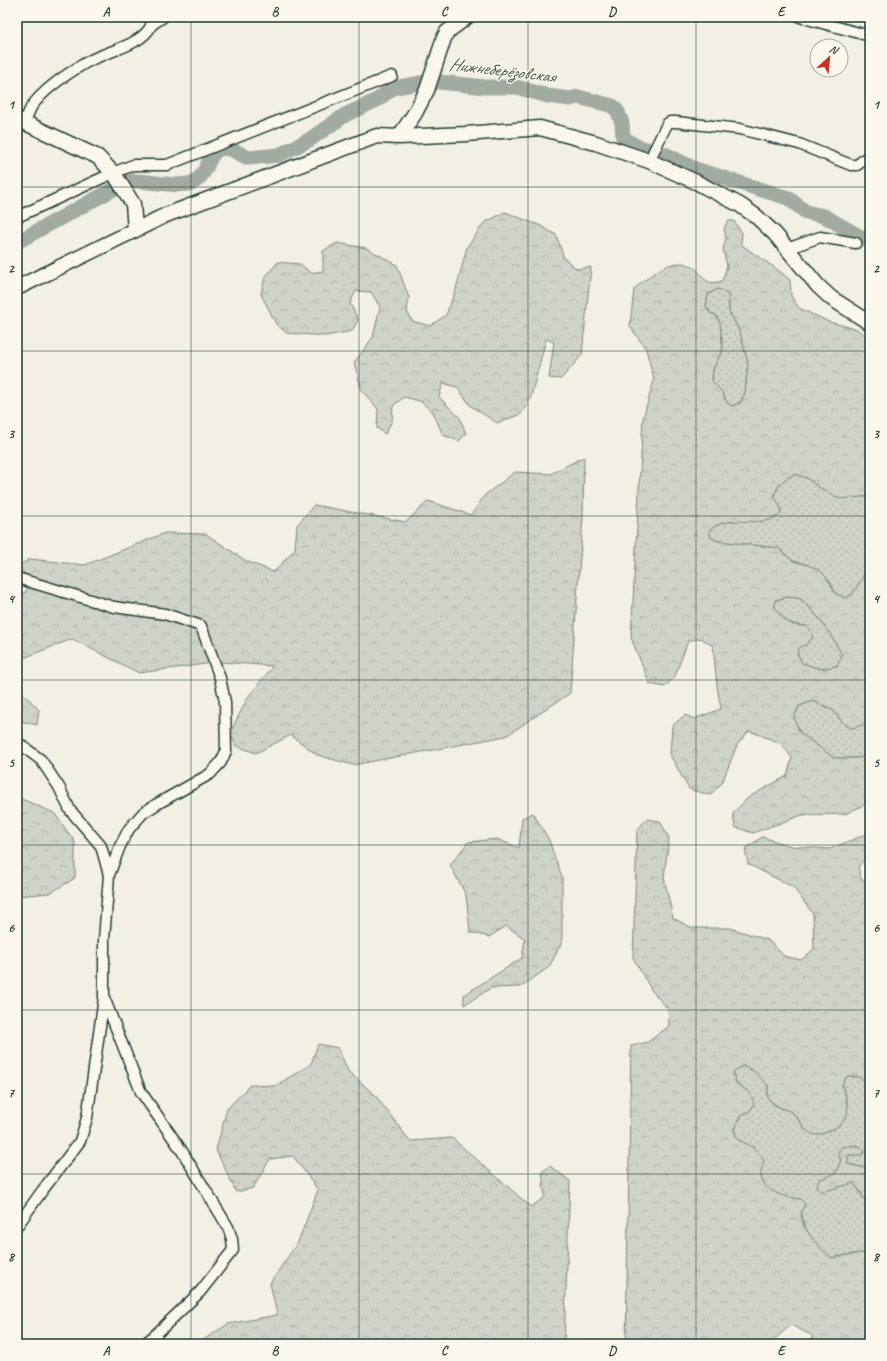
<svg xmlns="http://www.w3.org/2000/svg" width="887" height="1361" viewBox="0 0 887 1361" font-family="Caveat,sans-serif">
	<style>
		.grass { fill: url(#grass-dots); stroke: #77887e }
		.forest { fill: url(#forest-crowns); stroke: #77887e; fill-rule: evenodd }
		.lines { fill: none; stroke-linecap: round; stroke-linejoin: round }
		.river { stroke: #a2aba1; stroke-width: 15 }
		.street-casing { stroke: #1f3d34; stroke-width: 13 }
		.secondary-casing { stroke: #1f3d34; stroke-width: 17 }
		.street { stroke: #fbf7ec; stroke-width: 10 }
		.secondary { stroke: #fbf7ec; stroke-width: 14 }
		.grid { fill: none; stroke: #1f3d34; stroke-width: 1; stroke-opacity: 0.55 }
		.labels { text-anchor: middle; stroke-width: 3; stroke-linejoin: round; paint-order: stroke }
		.water-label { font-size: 18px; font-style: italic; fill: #465e55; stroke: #fbf7ec }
		.neatline { fill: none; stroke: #1f3d34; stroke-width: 1.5 }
		.grid-label { font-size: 13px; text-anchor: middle; font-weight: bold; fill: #1f3d34 }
	</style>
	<defs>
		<pattern id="grass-dots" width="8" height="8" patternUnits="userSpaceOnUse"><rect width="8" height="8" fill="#cfd2c8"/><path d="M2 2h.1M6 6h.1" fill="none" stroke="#b1b5ac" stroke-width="1.8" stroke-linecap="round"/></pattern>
		<pattern id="forest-crowns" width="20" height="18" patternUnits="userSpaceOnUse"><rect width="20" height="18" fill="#cfd2c8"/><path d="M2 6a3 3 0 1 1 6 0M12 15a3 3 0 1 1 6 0" fill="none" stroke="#b1b5ac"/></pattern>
	</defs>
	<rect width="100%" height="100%" fill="#f2f0e5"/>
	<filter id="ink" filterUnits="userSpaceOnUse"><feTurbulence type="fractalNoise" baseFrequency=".025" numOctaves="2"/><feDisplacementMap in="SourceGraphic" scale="8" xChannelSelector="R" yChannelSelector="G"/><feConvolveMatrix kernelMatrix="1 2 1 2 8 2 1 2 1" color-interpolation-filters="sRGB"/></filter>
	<g filter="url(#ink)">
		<path class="grass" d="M 718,289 L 723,291 L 729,296 L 729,311 L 740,332 L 748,363 L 745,393 L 740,403 L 732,406 L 727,403 L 722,392 L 712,382 L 713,369 L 723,349 L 720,323 L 716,315 L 710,313 L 706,306 L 708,294 Z
			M 795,474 L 807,478 L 820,488 L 862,497 L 870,496 L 870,565 L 852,595 L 845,598 L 835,593 L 830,582 L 808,565 L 793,561 L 778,548 L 718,541 L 711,538 L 709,531 C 722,517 745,521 762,521 L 780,506 L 774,496 C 778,484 783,479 795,474 Z
			M 787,597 C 791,598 796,597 800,599 C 811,604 838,644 842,656 L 837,666 L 820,669 L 802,663 L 797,653 L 807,626 C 790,625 785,622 775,608 L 775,600 Z
			M 813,701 L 833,710 L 843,723 L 868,721 L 870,716 L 870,751 L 860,758 L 834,758 L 800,733 L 794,718 L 799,706 Z
			M 742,1066 L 754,1071 L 768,1085 L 768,1098 L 774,1105 L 792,1112 L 805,1129 L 848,1105 L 842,1084 L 847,1076 C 861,1076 863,1078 870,1089 L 870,1169 L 847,1164 L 848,1155 L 862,1155 L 865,1150 L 857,1145 L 841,1160 L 836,1173 L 819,1180 L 853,1183 C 860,1190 863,1199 870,1206 L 870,1254 L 859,1253 L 831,1258 C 810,1240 801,1228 801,1199 C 790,1198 773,1196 766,1187 C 758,1177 757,1159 754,1148 L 737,1139 L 734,1129 L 740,1115 L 750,1111 L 750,1093 L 736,1083 L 733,1072 Z"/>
		<path class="forest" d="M 505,212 L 541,226 L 556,235 L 564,258 L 577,269 L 591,267 L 582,355 L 561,379 L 549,378 L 554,342 L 546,339 L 530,400 L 521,414 L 497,423 L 471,406 L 457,387 L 443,383 L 439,397 L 460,418 L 466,434 L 459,441 L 443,435 L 433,412 L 420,401 L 404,397 L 393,406 L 392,421 L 385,434 L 377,428 L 378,409 L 362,391 L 354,363 L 373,337 L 380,307 L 371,292 L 356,291 L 350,303 L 358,320 L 352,331 L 326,336 L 287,333 L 276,324 L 261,294 L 265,277 L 278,262 L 300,264 L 311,273 L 323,271 L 323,251 L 337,243 L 366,248 L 397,265 L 409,298 L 407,311 L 412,321 L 430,326 L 446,315 L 456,289 L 467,247 L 484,223 Z
			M 728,221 L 734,221 L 742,233 L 741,244 C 757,257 775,266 790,280 L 791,296 L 799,308 L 829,322 L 856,329 L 870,338 L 870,496 L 840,499 L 820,488 L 807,478 L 795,474 C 783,479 778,484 774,496 L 780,506 L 781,514 C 761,531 728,511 709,531 L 711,538 L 718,541 L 778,548 L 793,561 L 808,565 L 821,571 L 830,582 L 835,593 L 845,598 L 852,595 L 870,565 L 870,716 C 867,724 859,727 851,728 L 843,723 L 833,710 L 813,701 L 799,706 L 794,718 L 800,733 L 834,758 L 860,758 L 870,751 L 870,802 L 845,814 L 802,815 L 753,833 L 735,827 L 733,813 L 749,797 L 787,776 L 792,758 L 781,743 L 749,731 L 737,745 L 722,783 L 710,795 L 689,789 L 670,755 L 672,726 L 685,715 L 694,719 L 721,709 L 717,686 L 713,646 L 701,638 L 688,641 L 675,676 L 665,687 L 650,684 L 631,638 L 643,418 L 654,380 L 646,349 L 630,326 L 634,289 C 649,277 671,255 691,266 C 705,273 701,287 722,281 L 727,266 L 723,249 L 726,238 L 724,228 ZM 718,289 L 723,291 L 729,296 L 729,311 L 740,332 L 748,363 L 745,393 L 740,403 L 732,406 L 727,403 L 722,392 L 712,381 L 713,369 L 723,349 L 720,323 L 716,315 L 710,313 L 706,306 L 708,294 ZM 787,597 C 791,598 796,597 800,599 C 811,604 838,644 842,656 L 837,666 L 820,669 L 802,663 L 797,653 L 799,648 C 810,643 818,637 807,626 C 790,626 785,622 775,608 L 775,600 Z
			M 584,457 L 583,517 L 570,693 L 506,736 L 353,765 L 317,755 L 291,735 L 256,753 L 236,746 L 230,733 L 248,697 L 273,666 L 220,662 L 139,673 L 72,639 L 26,657 L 17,654 L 17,594 L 25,593 L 31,581 L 18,566 L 30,559 L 85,565 L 165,533 L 206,534 L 246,561 L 274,572 L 295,549 L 297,525 L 314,505 L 406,522 L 428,501 L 471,515 L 485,495 L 515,472 L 550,474 Z
			M 17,687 L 39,710 L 37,725 L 17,720 Z
			M 17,797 L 54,813 L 75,842 L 75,878 L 50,893 L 17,896 Z
			M 533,813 L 548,838 L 562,877 L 562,942 L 549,967 L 521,987 L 491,988 L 464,1005 L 464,995 L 522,958 L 525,939 L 506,926 L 489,937 L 470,932 L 466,895 L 450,865 L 468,842 L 497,839 L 519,848 L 522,818 Z
			M 646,819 L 660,821 L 669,838 L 664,877 L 673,918 L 692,928 L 730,928 L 768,940 L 784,956 L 801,960 L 814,949 L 813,914 L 793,887 L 748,864 L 745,849 L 762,837 L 791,846 L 830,849 L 864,835 L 870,831 L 870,852 L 858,867 L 861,879 L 870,884 L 870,1089 C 863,1078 861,1076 847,1076 L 842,1084 C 847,1104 855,1118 833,1129 C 828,1132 820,1135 815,1135 C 802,1132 801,1118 791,1112 C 780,1106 777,1108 768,1098 L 768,1085 L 754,1071 L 742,1066 L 733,1072 L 736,1083 L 750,1093 L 754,1104 L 750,1111 L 740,1116 L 734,1129 L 737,1139 L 754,1148 L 764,1161 C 763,1166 760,1172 761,1177 C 766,1194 786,1197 801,1199 L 805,1204 C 804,1206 802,1210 801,1213 C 800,1228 821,1249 831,1258 L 859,1253 L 870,1254 L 870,1344 L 816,1344 L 811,1335 L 791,1325 L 769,1344 L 626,1344 L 631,1046 L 648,1042 L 669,1026 L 668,1009 L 652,991 L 633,958 L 637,831 Z
			M 318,1044 L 338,1048 L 348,1071 L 375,1095 L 410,1141 L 452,1138 L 531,1207 L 545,1197 L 542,1172 L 550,1166 L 570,1181 L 564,1344 L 197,1344 L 228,1324 L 277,1315 L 270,1283 L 298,1242 L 318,1190 L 293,1156 L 270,1159 L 253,1188 L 236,1192 L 216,1150 L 227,1109 L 250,1085 L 275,1086 L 311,1064 Z
			M 857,1145 L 865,1150 L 862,1155 L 849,1155 L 847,1164 L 870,1169 L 870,1206 C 863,1199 861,1190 853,1183 L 822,1192 L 816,1187 L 819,1180 L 836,1173 L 841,1160 L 838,1153 L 842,1147 Z"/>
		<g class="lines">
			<path class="river" d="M 17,242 L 128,181 C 146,179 184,191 197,180 C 207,172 207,162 213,154 C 215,152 218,150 220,148 L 231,149 L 248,158 L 279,155 L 309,140 L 345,115 L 377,100 L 393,88 L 430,81 L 485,87 L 516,87 L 548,96 L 570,99 L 578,97 L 613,106 L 618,112 L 622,123 L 623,138 L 636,146 L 667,155 L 695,169 L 788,198 L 806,212 L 824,216 L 859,236 L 870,241"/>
			<defs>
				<path id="street" d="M 800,17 L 870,36
					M 151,25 L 163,17
					M 24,123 C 27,117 29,111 32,106 C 44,89 70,72 87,62 C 106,51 141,46 151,26 C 152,23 152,20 152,17
					M 649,161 L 667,124 L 670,122 L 676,122 L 740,129 L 799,144 L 851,165 L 857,165 L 870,155
					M 17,217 L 113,173 L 133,165 L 167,165 L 392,76
					M 787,249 L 820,237 L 856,243
					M 17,578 L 114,607 L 165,614 L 201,626 L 220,678 L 225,702 L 226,751 L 221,762 L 210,774 L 157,804 L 143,813 L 129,829 L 120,846 L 109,875
					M 17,742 L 41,760 L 59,787 L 70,810 L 101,846 L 109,875 L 104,940 L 104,998 L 87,1118 L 80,1141 L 42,1191 L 17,1226
					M 105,1000 L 141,1092 L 182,1151 L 228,1227 L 232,1239 L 233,1250 L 200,1292 L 153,1337 L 144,1344"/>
				<path id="secondary" d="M 17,119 L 98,157 L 115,175 L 133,204 L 135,230
					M 399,137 L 415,113 L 427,90 L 444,38 L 447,32 L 467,17
					M 17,288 L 166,215 L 377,136 L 399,137 L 466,134 L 540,128 L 596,143 L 649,161 L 696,182 L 740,205 L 757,217 L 775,234 L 818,286 L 831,298 L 870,323"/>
			</defs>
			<use href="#street" class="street-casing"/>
			<use href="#secondary" class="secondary-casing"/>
			<use href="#street" class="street"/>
			<use href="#secondary" class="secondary"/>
		</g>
	</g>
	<path class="grid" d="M 191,17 L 191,1344M 359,17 L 359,1344M 528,17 L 528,1344M 696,17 L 696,1344M 17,187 L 870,187M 17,351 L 870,351M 17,516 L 870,516M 17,680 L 870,680M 17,845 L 870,845M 17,1010 L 870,1010M 17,1174 L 870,1174"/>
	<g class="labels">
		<g class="water-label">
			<text transform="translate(502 70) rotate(7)" y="6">Нижнеберёзовская</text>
		</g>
	</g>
	<rect width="887" height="1361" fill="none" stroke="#fbf7ec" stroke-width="44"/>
	<g transform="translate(829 58) rotate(27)"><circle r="19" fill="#fbf7ec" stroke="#a3ada2"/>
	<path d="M0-3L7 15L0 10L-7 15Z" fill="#c8321e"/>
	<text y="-6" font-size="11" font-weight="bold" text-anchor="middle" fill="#1f3d34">N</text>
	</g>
	<rect x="22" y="22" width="843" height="1317" class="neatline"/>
	<g class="grid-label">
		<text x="106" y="16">A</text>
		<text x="275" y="16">B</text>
		<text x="444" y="16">C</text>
		<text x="612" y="16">D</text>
		<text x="781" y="16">E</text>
		<text x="11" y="109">1</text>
		<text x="876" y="109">1</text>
		<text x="11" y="273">2</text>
		<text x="876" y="273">2</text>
		<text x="11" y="438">3</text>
		<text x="876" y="438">3</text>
		<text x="11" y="603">4</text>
		<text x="876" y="603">4</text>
		<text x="11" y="767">5</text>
		<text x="876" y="767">5</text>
		<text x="11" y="932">6</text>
		<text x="876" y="932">6</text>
		<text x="11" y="1097">7</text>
		<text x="876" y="1097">7</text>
		<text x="11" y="1261">8</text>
		<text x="876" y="1261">8</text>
		<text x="106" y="1355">A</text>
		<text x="275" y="1355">B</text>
		<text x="444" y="1355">C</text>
		<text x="612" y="1355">D</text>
		<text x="781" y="1355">E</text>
	</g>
</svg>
